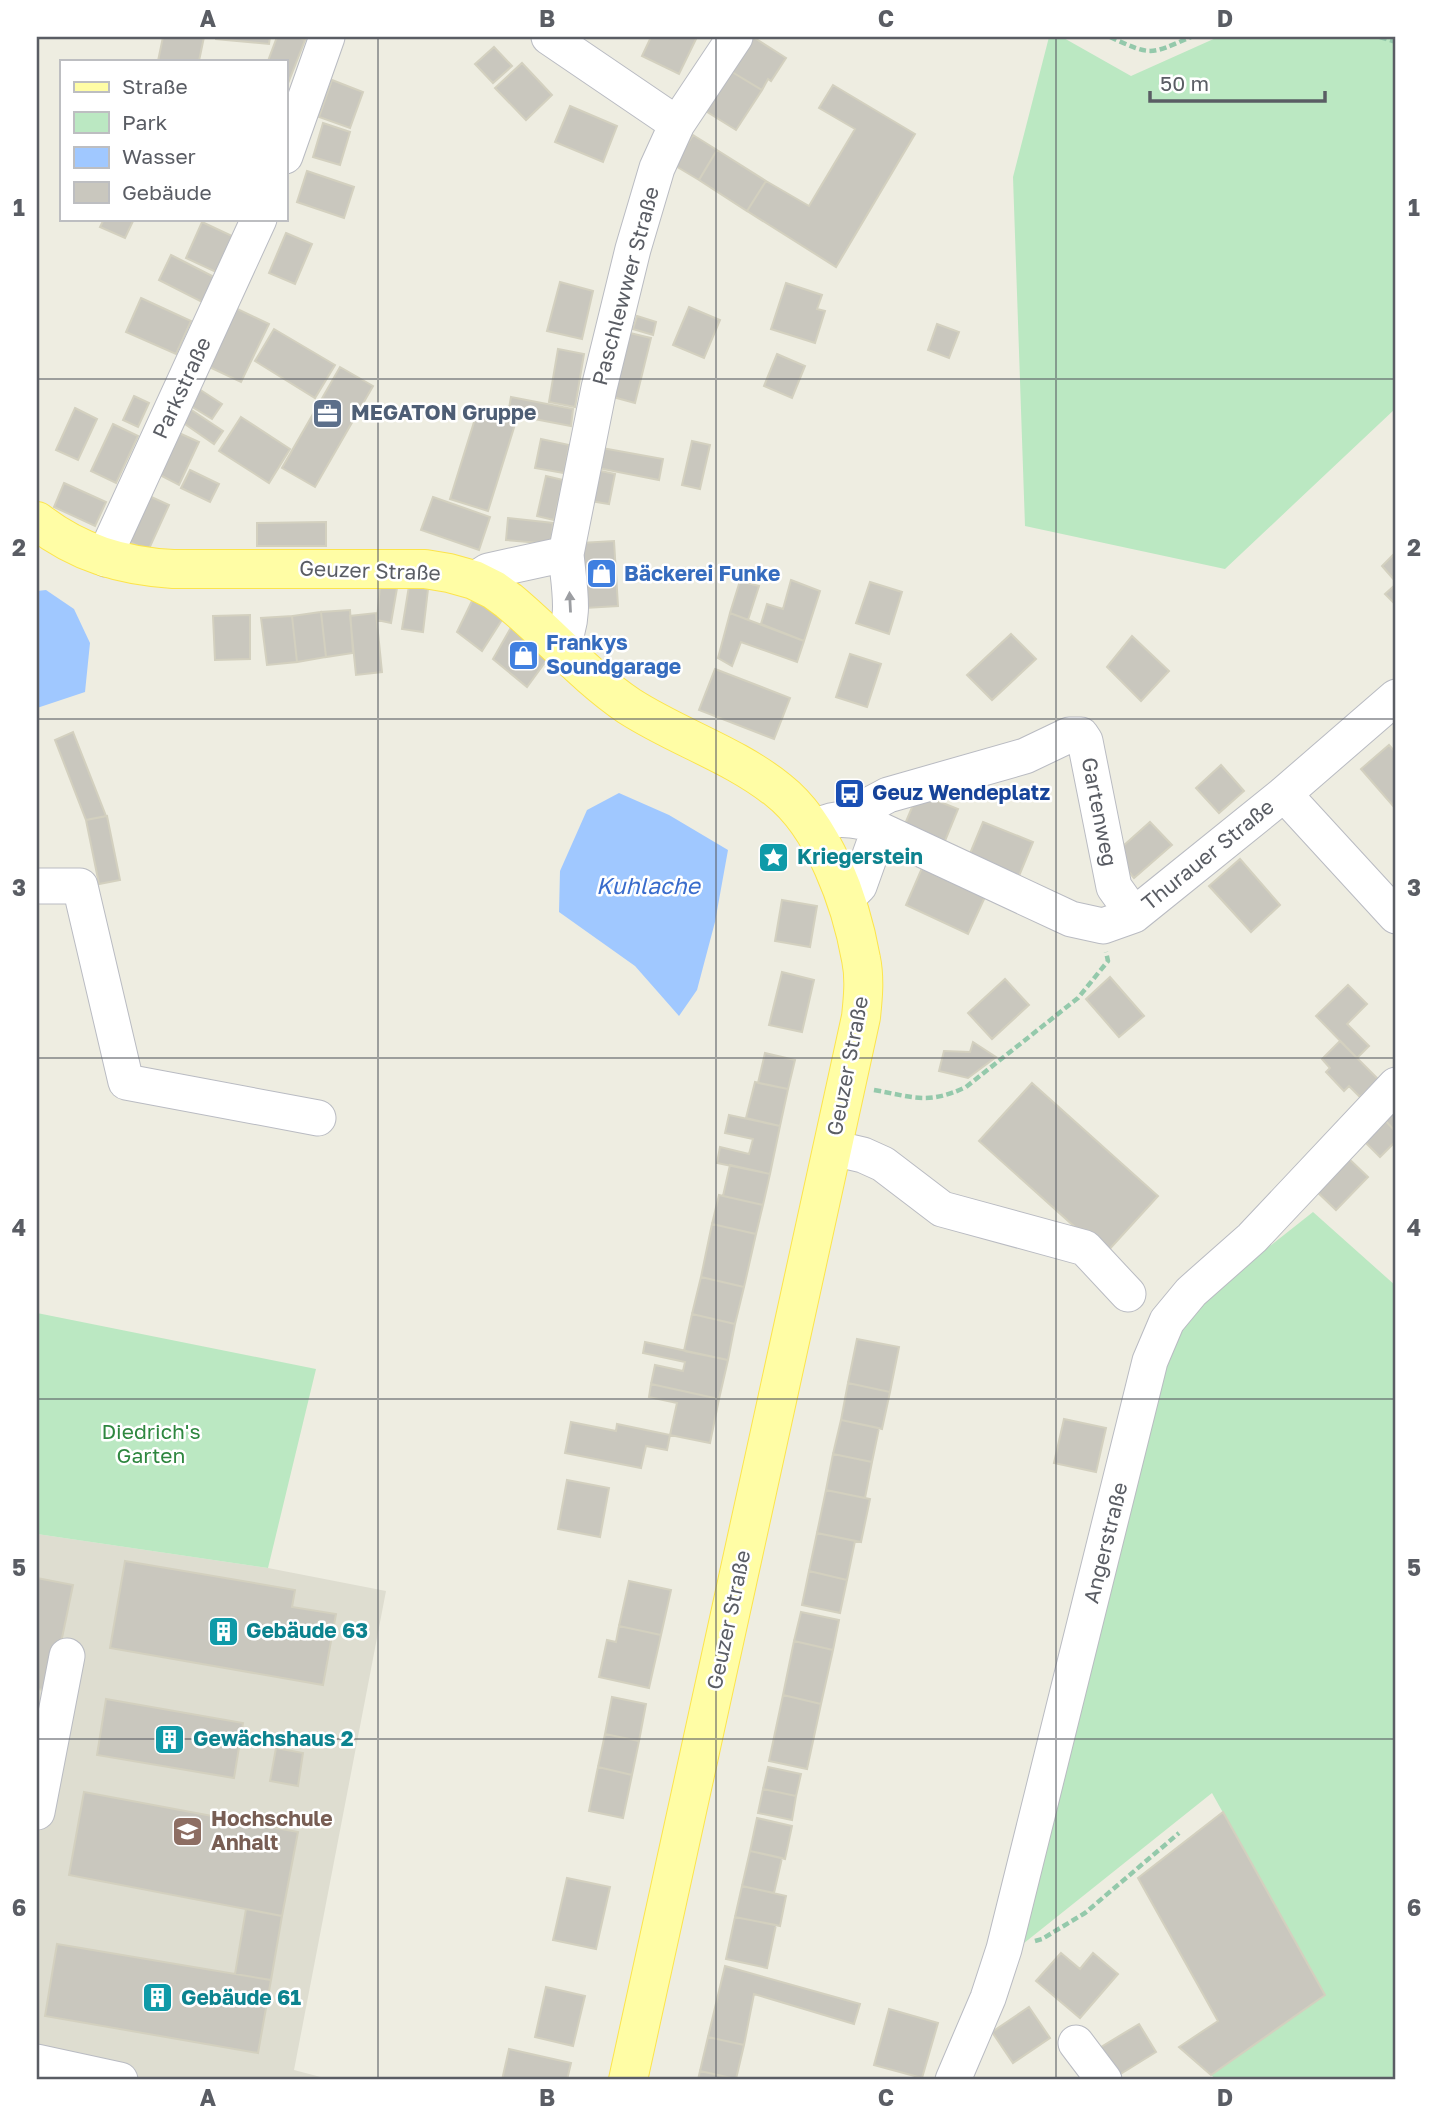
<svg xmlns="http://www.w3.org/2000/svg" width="1433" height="2117" viewBox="0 0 1433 2117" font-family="'Golos Text',sans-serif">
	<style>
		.education { fill: #deddd0 }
		.green { fill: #bbe8c2 }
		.water { fill: #a0c8ff }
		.building { fill: #c9c7be; stroke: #d3d0bf; stroke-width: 2 }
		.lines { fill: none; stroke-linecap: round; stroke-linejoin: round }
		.minor-casing { stroke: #b9bbc2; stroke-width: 37 }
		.major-casing { stroke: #fce44c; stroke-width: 40 }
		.path { stroke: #94c9ab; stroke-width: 4.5; stroke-dasharray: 7 3.5; stroke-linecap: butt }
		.minor { stroke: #fff; stroke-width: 35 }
		.major { stroke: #fffda5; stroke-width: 38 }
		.oneway { fill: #9c9ea2 }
		.grid { fill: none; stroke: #5a5d64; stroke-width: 2; stroke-opacity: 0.55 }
		.labels { text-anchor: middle; stroke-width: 5; stroke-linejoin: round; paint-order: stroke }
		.street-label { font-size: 21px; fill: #5a5d64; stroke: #fff }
		.service-label { font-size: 21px; font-weight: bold; fill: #4e5e75; stroke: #fff; text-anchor: start }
		.shop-label { font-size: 21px; font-weight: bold; fill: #366cbe; stroke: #fff; text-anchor: start }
		.transit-label { font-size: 21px; font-weight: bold; fill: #164399; stroke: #fff; text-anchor: start }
		.culture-label { font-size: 21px; font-weight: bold; fill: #0d838f; stroke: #fff; text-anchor: start }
		.park-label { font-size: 21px; fill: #2e873f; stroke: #fff }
		.education-label { font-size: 21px; font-weight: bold; fill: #785e54; stroke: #fff; text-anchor: start }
		.water-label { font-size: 23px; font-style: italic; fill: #396ccc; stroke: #fff }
		.neatline { fill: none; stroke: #5a5d64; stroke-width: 2.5 }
		.grid-label { font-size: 23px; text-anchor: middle; font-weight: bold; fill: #5a5d64 }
	</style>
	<rect width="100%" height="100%" fill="#eeede1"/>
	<path class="education" d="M 37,1534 L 268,1568 L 386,1591 L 294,2070 L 332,2080 L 37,2080 Z"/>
	<path class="green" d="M 1049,37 L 1062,37 L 1131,76 L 1218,37 L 1396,37 L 1396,408 L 1225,569 L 1025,526 L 1013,177 Z
		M 1313,1212 L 1396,1286 L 1396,2080 L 1217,2080 L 1211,2075 L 1325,1995 L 1212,1793 L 1014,1951 L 1171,1324 Z
		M 37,1313 L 316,1369 L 268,1568 L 37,1534 Z"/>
	<path class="water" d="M 46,590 L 74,609 L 90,643 L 85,692 L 37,708 L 37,591 Z
		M 619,793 L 669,815 L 728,850 L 715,922 L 697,990 L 679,1016 L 635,966 L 559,912 L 560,871 L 587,810 Z"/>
	<path class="building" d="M 163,37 L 204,37 L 199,61 L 158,61 Z
		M 216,37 L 270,37 L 269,44 L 216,39 Z
		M 277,37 L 297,37 L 305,40 L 285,91 L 285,61 L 268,61 Z
		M 651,37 L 697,37 L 679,74 L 642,56 Z
		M 753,37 L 786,58 L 771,81 L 768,79 L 762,90 L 732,72 Z
		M 494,47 L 512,66 L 493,83 L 475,64 Z
		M 522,63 L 552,95 L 526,120 L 495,88 Z
		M 732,72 L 762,90 L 736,130 L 704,110 Z
		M 332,80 L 363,92 L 350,128 L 319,117 Z
		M 833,85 L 915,134 L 836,267 L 747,211 L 766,181 L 809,206 L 855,129 L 819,108 Z
		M 570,106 L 617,126 L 603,162 L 555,142 Z
		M 323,123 L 350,132 L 340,165 L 313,157 Z
		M 693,135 L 717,150 L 699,180 L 674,165 Z
		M 717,150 L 766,181 L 747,211 L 699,180 Z
		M 307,171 L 354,187 L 344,218 L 297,202 Z
		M 104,219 L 134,219 L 125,238 L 100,227 Z
		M 202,222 L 232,236 L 216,272 L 186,258 Z
		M 286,233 L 312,244 L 295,284 L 269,273 Z
		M 171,255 L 216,278 L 204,303 L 159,280 Z
		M 560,282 L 593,291 L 582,339 L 547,331 Z
		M 786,283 L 822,295 L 817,309 L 825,311 L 815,343 L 771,329 Z
		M 141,298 L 191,321 L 176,354 L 126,332 Z
		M 233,307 L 269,324 L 241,382 L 205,365 Z
		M 689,307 L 720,320 L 704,358 L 673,345 Z
		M 637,316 L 656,322 L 653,335 L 633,329 Z
		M 937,324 L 959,332 L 949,358 L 928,350 Z
		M 274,329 L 335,365 L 315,398 L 255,361 Z
		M 630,333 L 651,338 L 635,403 L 613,397 Z
		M 558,349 L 584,354 L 575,407 L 549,402 Z
		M 777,354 L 805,366 L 792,398 L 764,386 Z
		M 340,367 L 373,386 L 315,487 L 282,468 Z
		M 199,389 L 222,404 L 212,419 L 189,405 Z
		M 134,396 L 149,403 L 138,427 L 123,420 Z
		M 511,397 L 573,409 L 571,426 L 508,414 Z
		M 479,406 L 517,418 L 488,511 L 450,499 Z
		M 75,408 L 97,419 L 78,460 L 56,450 Z
		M 190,409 L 223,431 L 214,444 L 182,422 Z
		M 241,417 L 290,449 L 269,483 L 219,451 Z
		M 113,424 L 138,436 L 116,483 L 91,471 Z
		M 179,433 L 199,442 L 179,485 L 160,475 Z
		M 541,439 L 569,445 L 564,473 L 535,468 Z
		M 692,441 L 710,445 L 700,489 L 682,485 Z
		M 602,448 L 663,459 L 659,480 L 598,468 Z
		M 190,470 L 219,484 L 210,502 L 181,488 Z
		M 596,470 L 615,474 L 609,504 L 590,501 Z
		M 546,476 L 563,480 L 554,520 L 537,516 Z
		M 64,483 L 106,502 L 95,526 L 54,507 Z
		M 147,495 L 169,505 L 148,551 L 126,540 Z
		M 433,497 L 490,517 L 479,550 L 421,530 Z
		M 508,518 L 553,523 L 551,544 L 506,540 Z
		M 326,522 L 326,546 L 257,546 L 257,523 Z
		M 614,541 L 618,606 L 585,608 L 581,543 Z
		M 1396,552 L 1396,582 L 1382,566 Z
		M 791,580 L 820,591 L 804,641 L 761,624 L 767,604 L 783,609 Z
		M 740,581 L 759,586 L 748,620 L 730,613 Z
		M 870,582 L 902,592 L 889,634 L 856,623 Z
		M 1396,584 L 1396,605 L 1385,594 Z
		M 380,586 L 397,588 L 391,623 L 377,620 Z
		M 409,586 L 428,589 L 423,632 L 402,629 Z
		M 474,597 L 505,615 L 482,651 L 457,632 Z
		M 350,610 L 353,653 L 326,657 L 321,612 Z
		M 321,612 L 326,657 L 297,662 L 292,616 Z
		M 376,613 L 382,672 L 356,675 L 350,616 Z
		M 730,613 L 804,641 L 797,662 L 741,642 L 732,666 L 718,658 Z
		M 250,615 L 250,659 L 215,660 L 213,616 Z
		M 292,616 L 297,662 L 267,665 L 261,618 Z
		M 513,624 L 549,657 L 527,687 L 493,659 Z
		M 1011,634 L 1036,659 L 992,700 L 967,675 Z
		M 1132,636 L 1169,671 L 1141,701 L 1107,667 Z
		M 850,654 L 881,664 L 867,707 L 836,697 Z
		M 715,669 L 790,698 L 774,739 L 699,710 Z
		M 73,732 L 106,816 L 86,820 L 55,740 Z
		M 1389,745 L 1396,753 L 1394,807 L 1361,769 Z
		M 1221,765 L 1244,791 L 1219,813 L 1196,788 Z
		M 918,793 L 958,809 L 945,841 L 905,824 Z
		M 107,816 L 120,880 L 99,884 L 86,820 Z
		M 983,822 L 1033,842 L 1019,876 L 969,856 Z
		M 1150,822 L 1172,845 L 1134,878 L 1114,854 Z
		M 1240,859 L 1280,905 L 1251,932 L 1209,886 Z
		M 922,868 L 985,897 L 968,934 L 906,905 Z
		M 782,900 L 817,906 L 810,947 L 775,941 Z
		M 782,972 L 814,980 L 802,1032 L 769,1025 Z
		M 1110,977 L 1144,1016 L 1119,1037 L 1086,999 Z
		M 1005,979 L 1029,1005 L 992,1039 L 968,1013 Z
		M 1348,985 L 1367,1004 L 1347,1024 L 1369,1046 L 1357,1058 L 1316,1016 Z
		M 1340,1041 L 1378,1079 L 1360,1097 L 1349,1086 L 1344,1091 L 1326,1072 L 1330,1068 L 1322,1059 Z
		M 973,1042 L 996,1057 L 968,1078 L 939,1071 L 944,1051 L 970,1052 Z
		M 765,1053 L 795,1060 L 788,1089 L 758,1083 Z
		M 755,1082 L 788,1089 L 780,1126 L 746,1118 Z
		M 1032,1083 L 1158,1196 L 1105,1254 L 979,1141 Z
		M 1396,1102 L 1396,1132 L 1381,1116 Z
		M 729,1115 L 780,1126 L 770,1174 L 717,1163 L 720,1147 L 749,1154 L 753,1139 L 725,1133 Z
		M 1381,1116 L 1396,1132 L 1396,1141 L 1380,1157 L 1360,1137 Z
		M 1345,1155 L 1368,1177 L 1336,1210 L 1313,1188 Z
		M 730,1165 L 770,1174 L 763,1205 L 723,1196 Z
		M 719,1195 L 763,1205 L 756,1234 L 712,1224 Z
		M 712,1224 L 756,1234 L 744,1287 L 701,1277 Z
		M 701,1277 L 744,1287 L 735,1324 L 692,1314 Z
		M 692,1314 L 735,1324 L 728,1360 L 684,1351 Z
		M 857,1339 L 899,1347 L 890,1392 L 848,1383 Z
		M 645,1342 L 728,1360 L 719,1399 L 651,1384 L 655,1365 L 683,1371 L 685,1362 L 643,1353 Z
		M 848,1383 L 890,1392 L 882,1429 L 841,1420 Z
		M 651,1384 L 719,1399 L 710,1443 L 670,1435 L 677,1403 L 649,1397 Z
		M 1064,1419 L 1106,1428 L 1096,1472 L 1054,1463 Z
		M 841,1420 L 879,1428 L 872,1462 L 833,1454 Z
		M 571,1422 L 616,1431 L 617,1424 L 670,1435 L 667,1450 L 646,1446 L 641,1468 L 565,1453 Z
		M 833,1454 L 872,1462 L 865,1498 L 826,1490 Z
		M 567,1480 L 609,1488 L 600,1537 L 558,1529 Z
		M 826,1490 L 870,1499 L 861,1542 L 817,1533 Z
		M 817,1533 L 855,1541 L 847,1580 L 809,1571 Z
		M 125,1561 L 295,1590 L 292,1607 L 336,1614 L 323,1685 L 110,1648 Z
		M 809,1571 L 847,1580 L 840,1613 L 802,1605 Z
		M 37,1578 L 73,1585 L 51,1691 L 37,1689 Z
		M 629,1581 L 671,1590 L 661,1635 L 619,1626 Z
		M 801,1612 L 839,1620 L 833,1650 L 794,1641 Z
		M 619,1626 L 661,1635 L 649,1688 L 599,1677 L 607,1640 L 616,1642 Z
		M 794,1641 L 833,1650 L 821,1704 L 783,1695 Z
		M 783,1695 L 821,1704 L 807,1769 L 769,1761 Z
		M 612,1697 L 646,1704 L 639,1741 L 605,1734 Z
		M 106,1699 L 243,1723 L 234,1778 L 97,1755 Z
		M 605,1734 L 639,1741 L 632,1775 L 598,1767 Z
		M 276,1748 L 303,1753 L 298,1786 L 270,1781 Z
		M 598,1767 L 632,1775 L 623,1818 L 589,1811 Z
		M 768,1767 L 801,1774 L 796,1796 L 763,1789 Z
		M 763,1789 L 796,1796 L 792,1820 L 758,1813 Z
		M 84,1792 L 298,1832 L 282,1916 L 69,1875 Z
		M 1223,1812 L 1325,1995 L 1211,2075 L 1179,2047 L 1218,2021 L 1138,1878 Z
		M 757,1818 L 792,1826 L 785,1859 L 750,1851 Z
		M 750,1851 L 782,1858 L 774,1893 L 742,1886 Z
		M 567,1878 L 610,1887 L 596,1949 L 553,1940 Z
		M 742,1886 L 786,1896 L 780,1926 L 735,1917 Z
		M 246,1909 L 282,1916 L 271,1980 L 235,1974 Z
		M 735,1917 L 776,1925 L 767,1968 L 726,1959 Z
		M 57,1944 L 271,1980 L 258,2053 L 45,2016 Z
		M 1061,1953 L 1080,1969 L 1093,1953 L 1118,1974 L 1080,2018 L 1036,1981 Z
		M 725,1966 L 860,2004 L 854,2024 L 754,1994 L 744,2045 L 708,2037 Z
		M 546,1987 L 585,1996 L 573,2046 L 535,2037 Z
		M 1029,2007 L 1050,2038 L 1013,2063 L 992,2032 Z
		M 889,2009 L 938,2023 L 922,2078 L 874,2065 Z
		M 1139,2024 L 1156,2052 L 1119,2075 L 1101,2047 Z
		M 708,2037 L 744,2045 L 736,2079 L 700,2071 Z
		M 509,2049 L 571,2063 L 567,2080 L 502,2080 Z
		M 700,2071 L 736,2079 L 736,2080 L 698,2080 Z"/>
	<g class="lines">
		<defs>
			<path id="minor" d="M 549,37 L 677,124
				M 285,156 L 327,37
				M 106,559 L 112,540 L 259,219
				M 474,580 L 488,571 L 566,554 L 599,388 L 633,249 L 657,168 L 677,124 L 735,37
				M 560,648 C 577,618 569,588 566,554
				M 1284,794 L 1396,916
				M 863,822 L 873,803 L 888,795 L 1025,756 L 1069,735 L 1081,735 L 1085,741 L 1114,887 L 1134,915
				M 812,829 C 832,818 841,818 863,822 L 1071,919 L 1103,926 L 1134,915 L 1284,794 L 1396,697
				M 37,886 L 80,886 L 126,1082 L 318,1118
				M 845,900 L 859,886 L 879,830
				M 833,1148 L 863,1155 L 883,1164 L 942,1209 L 1085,1248 L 1128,1294
				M 37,1812 L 67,1656
				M 1076,2043 L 1104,2080
				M 37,2062 L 120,2080
				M 953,2080 L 988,1998 L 1004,1949 L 1150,1361 L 1167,1321 L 1191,1292 L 1252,1238 L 1396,1085"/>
			<path id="major" d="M 37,521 C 78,553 122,566 173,569 L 425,569 L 449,573 L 474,580 L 494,590 L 509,601 C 550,635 585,676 629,706 C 677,737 733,754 778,790 C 824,826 851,903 861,959 C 865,978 863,998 861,1017 L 628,2080"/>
		</defs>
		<use href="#minor" class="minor-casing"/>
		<use href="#major" class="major-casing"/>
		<path class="path" d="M 1110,37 C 1152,56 1149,55 1191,37
			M 1380,37 L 1396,42
			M 874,1090 C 913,1097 928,1105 966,1087 L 1078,998 L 1108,961 L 1106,952
			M 1035,1941 L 1042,1939 L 1085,1913 L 1179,1833"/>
		<use href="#minor" class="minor"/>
		<use href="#major" class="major"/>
	</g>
	<defs><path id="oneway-solid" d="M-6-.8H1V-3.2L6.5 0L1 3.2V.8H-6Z" transform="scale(1.75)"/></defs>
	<use class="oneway" href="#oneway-solid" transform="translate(570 602) rotate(-93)"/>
	<path class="grid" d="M 378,37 L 378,2080M 716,37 L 716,2080M 1056,37 L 1056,2080M 37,379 L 1396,379M 37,719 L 1396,719M 37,1058 L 1396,1058M 37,1399 L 1396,1399M 37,1739 L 1396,1739"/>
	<defs>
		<symbol id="office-square" viewBox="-11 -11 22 22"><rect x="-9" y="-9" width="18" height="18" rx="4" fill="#5c6f8a" stroke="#fff"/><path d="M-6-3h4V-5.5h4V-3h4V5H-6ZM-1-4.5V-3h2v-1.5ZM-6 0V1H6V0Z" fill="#fff"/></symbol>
		<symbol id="shop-square" viewBox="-11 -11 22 22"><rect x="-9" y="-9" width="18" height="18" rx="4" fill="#3f7fe0" stroke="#fff"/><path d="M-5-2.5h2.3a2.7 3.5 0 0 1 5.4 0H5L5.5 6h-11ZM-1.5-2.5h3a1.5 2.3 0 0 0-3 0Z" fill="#fff"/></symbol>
		<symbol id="bus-square" viewBox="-11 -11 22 22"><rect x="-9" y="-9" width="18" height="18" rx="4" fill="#1a4fb4" stroke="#fff"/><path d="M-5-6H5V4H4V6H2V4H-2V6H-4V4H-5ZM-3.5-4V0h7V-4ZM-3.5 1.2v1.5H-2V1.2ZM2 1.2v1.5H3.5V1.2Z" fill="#fff"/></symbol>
		<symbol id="sight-square" viewBox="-11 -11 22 22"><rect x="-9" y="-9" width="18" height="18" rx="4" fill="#0f9aa8" stroke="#fff"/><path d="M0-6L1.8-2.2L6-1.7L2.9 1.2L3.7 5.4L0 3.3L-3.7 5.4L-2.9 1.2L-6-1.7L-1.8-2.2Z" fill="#fff"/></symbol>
		<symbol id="building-square" viewBox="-11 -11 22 22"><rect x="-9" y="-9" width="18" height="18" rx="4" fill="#0f9aa8" stroke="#fff"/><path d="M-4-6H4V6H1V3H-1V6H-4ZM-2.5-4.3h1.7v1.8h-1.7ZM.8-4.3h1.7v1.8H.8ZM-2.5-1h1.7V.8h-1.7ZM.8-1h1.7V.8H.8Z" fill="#fff"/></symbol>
		<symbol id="university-square" viewBox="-11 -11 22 22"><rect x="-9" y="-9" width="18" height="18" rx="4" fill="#8d6e63" stroke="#fff"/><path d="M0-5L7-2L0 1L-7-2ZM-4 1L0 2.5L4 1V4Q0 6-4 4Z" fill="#fff"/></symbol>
	</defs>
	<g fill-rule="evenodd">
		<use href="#office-square" x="310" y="396" width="35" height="35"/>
		<use href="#shop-square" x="584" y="556" width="35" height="35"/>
		<use href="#shop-square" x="506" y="638" width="35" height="35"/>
		<use href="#bus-square" x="832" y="776" width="35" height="35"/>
		<use href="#sight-square" x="756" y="840" width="35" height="35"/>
		<use href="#building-square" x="206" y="1614" width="35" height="35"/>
		<use href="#building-square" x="152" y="1722" width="35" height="35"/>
		<use href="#university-square" x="170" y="1814" width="35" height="35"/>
		<use href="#building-square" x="140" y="1980" width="35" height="35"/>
	</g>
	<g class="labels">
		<g class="street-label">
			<text transform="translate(626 286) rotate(-75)" y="7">Paschlewwer Straße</text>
			<text transform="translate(182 388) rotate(-65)" y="7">Parkstraße</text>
			<text transform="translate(370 571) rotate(2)" y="7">Geuzer Straße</text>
			<text transform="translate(1099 812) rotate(79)" y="7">Gartenweg</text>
			<text transform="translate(1208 855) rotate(-39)" y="7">Thurauer Straße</text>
			<text transform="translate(848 1066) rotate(-79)" y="7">Geuzer Straße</text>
			<text transform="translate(1106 1543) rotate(-76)" y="7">Angerstraße</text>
			<text transform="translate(729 1620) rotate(-78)" y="7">Geuzer Straße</text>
		</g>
		<g class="service-label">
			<text x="351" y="420">MEGATON Gruppe</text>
		</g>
		<g class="shop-label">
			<text x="624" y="581">Bäckerei Funke</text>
			<text x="546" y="650">Frankys<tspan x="546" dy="24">Soundgarage</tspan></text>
		</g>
		<g class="transit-label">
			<text x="872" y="800">Geuz Wendeplatz</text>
		</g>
		<g class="culture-label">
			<text x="797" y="864">Kriegerstein</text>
			<text x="246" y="1638">Gebäude 63</text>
			<text x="193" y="1746">Gewächshaus 2</text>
			<text x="181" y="2005">Gebäude 61</text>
		</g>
		<g class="park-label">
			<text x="151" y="1439">Diedrich's<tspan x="151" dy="24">Garten</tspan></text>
		</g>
		<g class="education-label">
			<text x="211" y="1826">Hochschule<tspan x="211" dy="24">Anhalt</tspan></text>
		</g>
		<g class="water-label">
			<text x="648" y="894">Kuhlache</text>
		</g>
	</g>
	<rect width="1433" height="2117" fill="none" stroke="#ffffff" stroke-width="77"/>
	<rect x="60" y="60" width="228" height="161" fill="#ffffff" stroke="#bdbec1" stroke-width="2"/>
	<rect x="74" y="82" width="35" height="10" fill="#fffda5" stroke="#bdbec1" stroke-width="2"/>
	<text x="122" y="94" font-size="21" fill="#5a5d64">Straße</text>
	<rect x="74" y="112" width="35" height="21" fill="#bbe8c2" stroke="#bdbec1" stroke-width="2"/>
	<text x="122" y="130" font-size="21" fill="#5a5d64">Park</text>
	<rect x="74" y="147" width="35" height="21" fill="#a0c8ff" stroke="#bdbec1" stroke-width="2"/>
	<text x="122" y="164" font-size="21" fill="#5a5d64">Wasser</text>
	<rect x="74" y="182" width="35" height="21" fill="#c9c7be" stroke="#bdbec1" stroke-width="2"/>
	<text x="122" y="200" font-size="21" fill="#5a5d64">Gebäude</text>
	<path d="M1150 91v10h175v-10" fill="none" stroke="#5a5d64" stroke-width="3.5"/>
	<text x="1160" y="91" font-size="21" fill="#5a5d64" stroke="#ffffff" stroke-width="5" paint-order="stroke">50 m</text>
	<rect x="38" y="38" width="1356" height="2040" class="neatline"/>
	<g class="grid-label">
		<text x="208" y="27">A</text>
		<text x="547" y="27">B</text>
		<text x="886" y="27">C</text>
		<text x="1225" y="27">D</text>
		<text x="19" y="216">1</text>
		<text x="1414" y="216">1</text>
		<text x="19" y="556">2</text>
		<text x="1414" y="556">2</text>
		<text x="19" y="896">3</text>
		<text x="1414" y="896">3</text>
		<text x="19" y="1236">4</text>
		<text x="1414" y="1236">4</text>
		<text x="19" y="1576">5</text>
		<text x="1414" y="1576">5</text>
		<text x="19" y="1916">6</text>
		<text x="1414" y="1916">6</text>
		<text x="208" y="2106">A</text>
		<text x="547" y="2106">B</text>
		<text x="886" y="2106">C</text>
		<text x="1225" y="2106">D</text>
	</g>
</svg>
